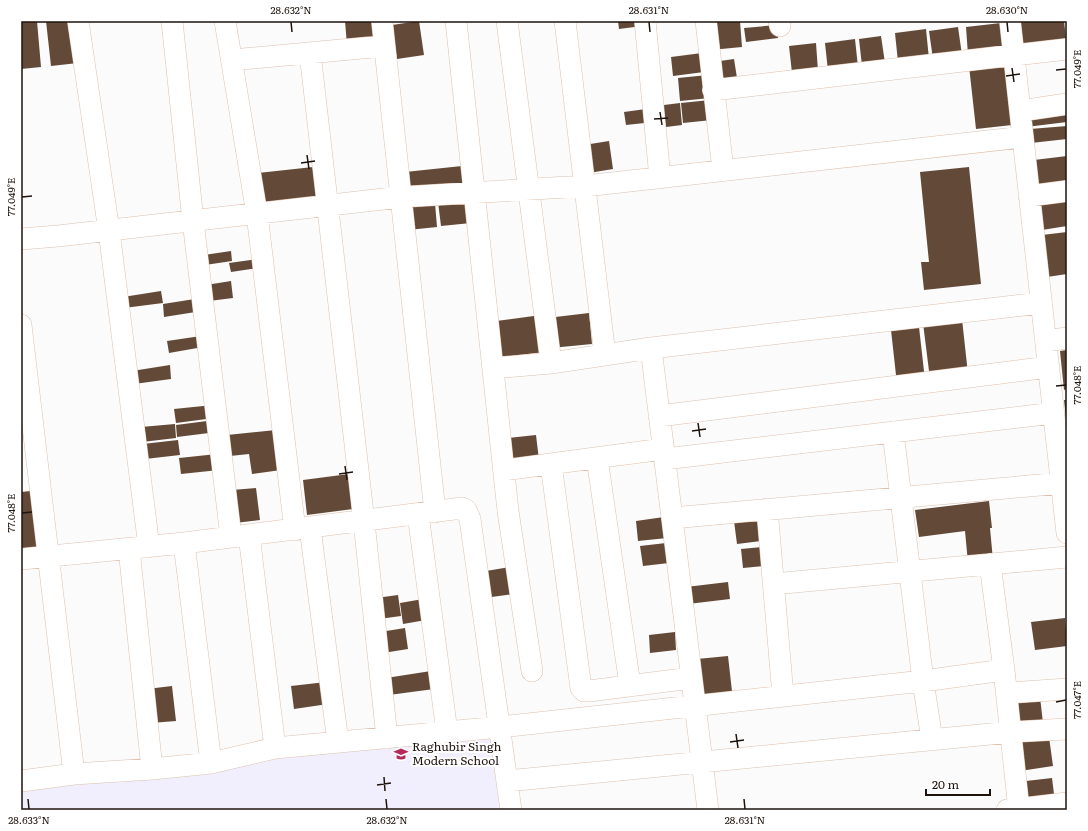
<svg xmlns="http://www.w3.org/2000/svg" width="1088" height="831" viewBox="0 0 1088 831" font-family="Literata,serif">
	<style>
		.education { fill: #f1effd }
		.building { fill: #634a38 }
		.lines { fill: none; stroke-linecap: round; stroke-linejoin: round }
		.minor-casing { stroke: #dec0ac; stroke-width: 22 }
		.minor { stroke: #fff; stroke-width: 21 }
		.ticks { fill: none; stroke: #1e140d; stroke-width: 1.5 }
		.labels { text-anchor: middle; stroke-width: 4; stroke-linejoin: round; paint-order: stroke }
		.poi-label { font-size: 12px; fill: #1e140d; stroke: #fff; text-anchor: start }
		.neatline { fill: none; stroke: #1e140d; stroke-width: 1.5 }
		.ticks-label { font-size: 10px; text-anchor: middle; fill: #1e140d }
	</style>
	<rect width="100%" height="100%" fill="#fbfbfb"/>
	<path class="education" d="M 491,733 L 500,810 L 21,810 L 21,788 Z"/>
	<path class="building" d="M 21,21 L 37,21 L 41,67 L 21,69 Z
		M 46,21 L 74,21 L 78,63 L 51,66 Z
		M 345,21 L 375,21 L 377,43 L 347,45 Z
		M 419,21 L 424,55 L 397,59 L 392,25 Z
		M 618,21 L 641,21 L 642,26 L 619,29 Z
		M 729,21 L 740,21 L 742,47 L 711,50 L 708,23 Z
		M 1064,21 L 1067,47 L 1021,52 L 1018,22 Z
		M 1001,23 L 1004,52 L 968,55 L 966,27 Z
		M 777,25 L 778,38 L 746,42 L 744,28 Z
		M 958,27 L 962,55 L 933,59 L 929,31 Z
		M 926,29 L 929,59 L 898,62 L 895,33 Z
		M 881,36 L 885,63 L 862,66 L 859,39 Z
		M 855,39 L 858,67 L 828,71 L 825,43 Z
		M 816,43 L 818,71 L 792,73 L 789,46 Z
		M 702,53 L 704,72 L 673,76 L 671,57 Z
		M 734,59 L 737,78 L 716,81 L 713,62 Z
		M 1005,62 L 1012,125 L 976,129 L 969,66 Z
		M 708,75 L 710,98 L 680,101 L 678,78 Z
		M 710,100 L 712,120 L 683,123 L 681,103 Z
		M 680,103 L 682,125 L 658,128 L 656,106 Z
		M 653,108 L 654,122 L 626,125 L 624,112 Z
		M 1067,108 L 1067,122 L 1026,127 L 1024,113 Z
		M 1067,126 L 1067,139 L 1031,143 L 1030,129 Z
		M 609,141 L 613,169 L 589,173 L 584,145 Z
		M 1067,156 L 1067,188 L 1038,192 L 1034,160 Z
		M 462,166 L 465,186 L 407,193 L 405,172 Z
		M 313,167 L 317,200 L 261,206 L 258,173 Z
		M 969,167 L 981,284 L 924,290 L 921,262 L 929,262 L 920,172 Z
		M 1067,197 L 1067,226 L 1042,230 L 1038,201 Z
		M 468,199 L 471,223 L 441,226 L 438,202 Z
		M 435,203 L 437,227 L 408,230 L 406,207 Z
		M 1067,232 L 1067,274 L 1047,277 L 1042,235 Z
		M 231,251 L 232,261 L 205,265 L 204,255 Z
		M 257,259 L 258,268 L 231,272 L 229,263 Z
		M 231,281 L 233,298 L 209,301 L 206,285 Z
		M 161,291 L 163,303 L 124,308 L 123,297 Z
		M 201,298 L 202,311 L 164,317 L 163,304 Z
		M 589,313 L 592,344 L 551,348 L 547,318 Z
		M 541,315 L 545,352 L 501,357 L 496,321 Z
		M 962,319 L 968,374 L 930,379 L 923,323 Z
		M 919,327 L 925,380 L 897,384 L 891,330 Z
		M 201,336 L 203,347 L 169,353 L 167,341 Z
		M 1067,350 L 1067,389 L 1064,390 L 1060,351 Z
		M 170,365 L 171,379 L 134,384 L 132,371 Z
		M 1064,400 L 1067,400 L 1067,419 L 1066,419 Z
		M 213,405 L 214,418 L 176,423 L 174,409 Z
		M 215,420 L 217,432 L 177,437 L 176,425 Z
		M 175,424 L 176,438 L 142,442 L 141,427 Z
		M 276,430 L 281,470 L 252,474 L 249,454 L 230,456 L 227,435 Z
		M 536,435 L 539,460 L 509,463 L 507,438 Z
		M 178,440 L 180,455 L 145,459 L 143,444 Z
		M 217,454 L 219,470 L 181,474 L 179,458 Z
		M 349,474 L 353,509 L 307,515 L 303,480 Z
		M 256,488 L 260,520 L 235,523 L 232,490 Z
		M 31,491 L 38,547 L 21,550 L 21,492 Z
		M 989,501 L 992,528 L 990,528 L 993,560 L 968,563 L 965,531 L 919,537 L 915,510 Z
		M 664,517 L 667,538 L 638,541 L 636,521 Z
		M 759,518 L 761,541 L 737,544 L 734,521 Z
		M 666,543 L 669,563 L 643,566 L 640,546 Z
		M 762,547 L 764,566 L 743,568 L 741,549 Z
		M 510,567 L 514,594 L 484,598 L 480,572 Z
		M 728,582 L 730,599 L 688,604 L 686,587 Z
		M 398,595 L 401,616 L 379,619 L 376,598 Z
		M 423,599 L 426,620 L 403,624 L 400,603 Z
		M 1065,618 L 1067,646 L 1035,650 L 1031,622 Z
		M 405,628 L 408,649 L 383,653 L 380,632 Z
		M 675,632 L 676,650 L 650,653 L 649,635 Z
		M 728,656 L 733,700 L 702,703 L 697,659 Z
		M 431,671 L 434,689 L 389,695 L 386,678 Z
		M 326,682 L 328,704 L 294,709 L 291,686 Z
		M 172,686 L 176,721 L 151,723 L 147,689 Z
		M 1040,697 L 1043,723 L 1013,727 L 1010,701 Z
		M 1049,737 L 1053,766 L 1020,771 L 1016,741 Z
		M 1052,778 L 1055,802 L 1028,805 L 1026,781 Z"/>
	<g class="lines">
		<defs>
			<path id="minor" d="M 78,21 L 109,231 L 149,547
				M 172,21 L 193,221 L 231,537
				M 225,21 L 257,214 L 295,530
				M 382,21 L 435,512
				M 456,21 L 508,511 L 532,671
				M 507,21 L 551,363
				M 565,21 L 605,355
				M 645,21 L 660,178
				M 706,21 L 723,170
				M 779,21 L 780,26
				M 1010,21 L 1067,533
				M 310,53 L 364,522 L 387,738
				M 232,60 L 384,46
				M 713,90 L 1067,49
				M 1020,111 L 1067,104
				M 1029,196 L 1067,191
				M 21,239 L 58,236 L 401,197 L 585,186 L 1023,137
				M 21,325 L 74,774
				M 1046,341 L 1067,338
				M 651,348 L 708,810
				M 493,368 L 551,363 L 651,348 L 1041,303
				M 659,416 L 1049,367
				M 893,432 L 923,681 L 932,740
				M 597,458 L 630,685
				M 665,459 L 1054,413
				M 551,464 L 581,688 L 584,691 L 589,691 L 691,678
				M 504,470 L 663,449
				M 767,509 L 783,696
				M 418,514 L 447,732
				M 672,518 L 1062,483
				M 310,528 L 338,742
				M 249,535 L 275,748
				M 184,543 L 211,763
				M 129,549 L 152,769
				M 21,559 L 184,543 L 462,508 L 466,510 L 470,519 L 511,810
				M 990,564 L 1004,670 L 1019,810
				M 773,584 L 1067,557
				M 1007,693 L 1067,689
				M 21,781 L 74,774 L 152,769 L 211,763 L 275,748 L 500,727 L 923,681 L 1004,670
				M 507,781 L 1011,732 L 1067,729
				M 1007,810 L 1067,803"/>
		</defs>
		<use href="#minor" class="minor-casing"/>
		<use href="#minor" class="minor"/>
	</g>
	<path class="ticks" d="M 291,22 L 292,32M 649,22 L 650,32M 1007,22 L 1008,32M 1012,68 L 1014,82M 1056,70 L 1066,69M 1006,76 L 1020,74M 660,112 L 662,125M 654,119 L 668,118M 307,155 L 309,169M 301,163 L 315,161M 22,197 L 32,196M 1056,386 L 1066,385M 698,423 L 700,437M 692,431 L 706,429M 345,466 L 347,480M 339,474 L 353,472M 22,513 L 32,512M 1056,702 L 1066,700M 736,734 L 738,748M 730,742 L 744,740M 384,777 L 385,791M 377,785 L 391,783M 28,799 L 29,809M 386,799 L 387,809M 744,799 L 745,809"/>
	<defs>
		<symbol id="school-bare" viewBox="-9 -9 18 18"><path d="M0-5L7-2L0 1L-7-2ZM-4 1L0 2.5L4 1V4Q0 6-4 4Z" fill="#b6285a" stroke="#fff" stroke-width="2.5" paint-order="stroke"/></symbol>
	</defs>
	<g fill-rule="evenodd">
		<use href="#school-bare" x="391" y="744" width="20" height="20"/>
	</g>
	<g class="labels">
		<g class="poi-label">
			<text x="412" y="751">Raghubir Singh<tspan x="412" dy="14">Modern School</tspan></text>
		</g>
	</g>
	<rect width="1088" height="831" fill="none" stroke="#ffffff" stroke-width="44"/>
	<path d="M926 789v6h64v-6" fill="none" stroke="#1e140d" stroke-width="2"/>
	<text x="932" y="789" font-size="12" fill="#1e140d" stroke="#ffffff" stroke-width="3" paint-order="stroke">20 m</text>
	<rect x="22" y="22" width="1044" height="787" class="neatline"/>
	<g class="ticks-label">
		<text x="291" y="14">28.632°N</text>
		<text x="649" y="14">28.631°N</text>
		<text x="1007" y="14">28.630°N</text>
		<text transform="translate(1077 69) rotate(-90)" y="4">77.049°E</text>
		<text transform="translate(11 197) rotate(-90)" y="4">77.049°E</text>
		<text transform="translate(1077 385) rotate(-90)" y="4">77.048°E</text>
		<text transform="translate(11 513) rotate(-90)" y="4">77.048°E</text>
		<text transform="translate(1077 700) rotate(-90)" y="4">77.047°E</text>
		<text x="29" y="824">28.633°N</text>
		<text x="387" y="824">28.632°N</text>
		<text x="745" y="824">28.631°N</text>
	</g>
</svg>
